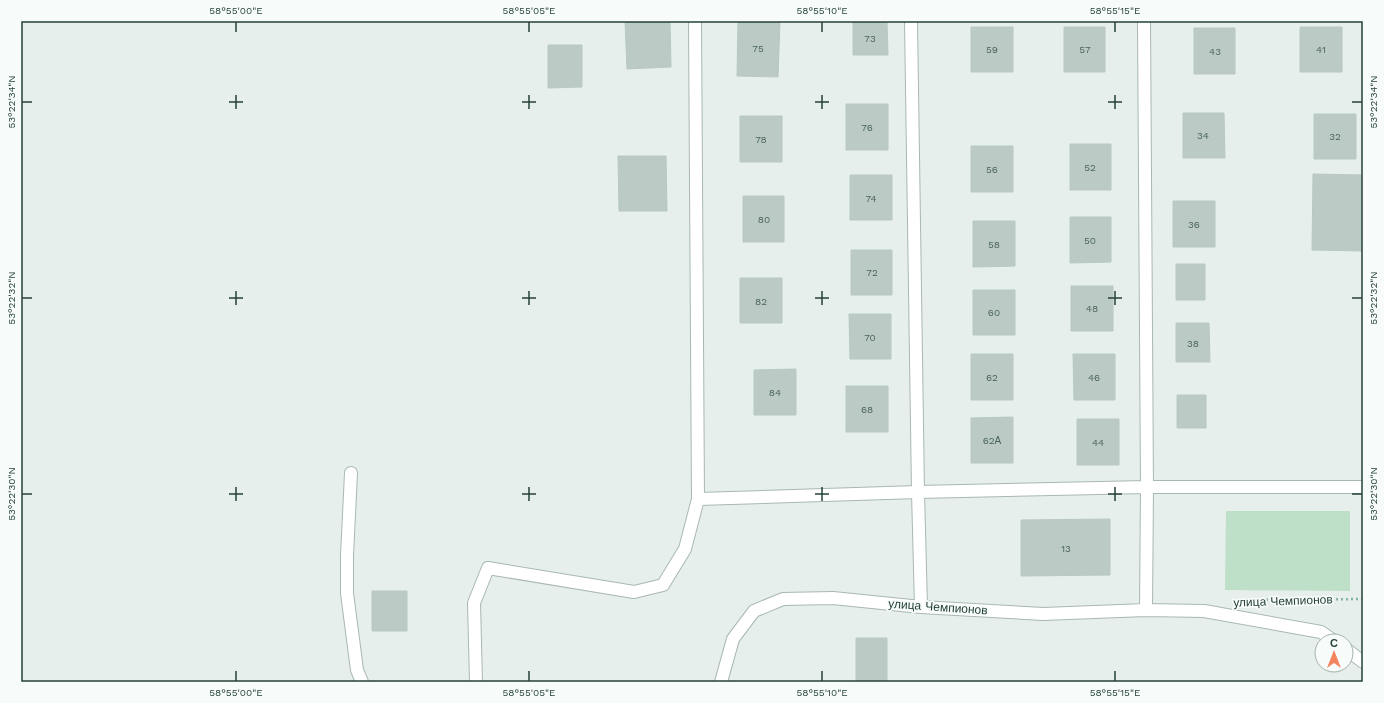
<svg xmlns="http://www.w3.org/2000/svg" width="1384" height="703" viewBox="0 0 1384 703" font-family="'Work Sans',sans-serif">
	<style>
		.green { fill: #bfe0c8 }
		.building { fill: #bbcac4; stroke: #b8c9c2 }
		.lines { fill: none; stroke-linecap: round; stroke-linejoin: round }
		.minor-casing { stroke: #a8b8b2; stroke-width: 14 }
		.path { stroke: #86b3a5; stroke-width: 2.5; stroke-dasharray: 2 3; stroke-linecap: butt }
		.minor { stroke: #fff; stroke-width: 12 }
		.ticks { fill: none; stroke: #24423a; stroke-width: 1.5 }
		.labels { text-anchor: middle; stroke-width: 3.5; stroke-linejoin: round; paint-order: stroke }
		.number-label { font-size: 10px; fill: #4a645c }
		.street-label { font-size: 12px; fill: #24423a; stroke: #f7fbf9 }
		.neatline { fill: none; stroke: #24423a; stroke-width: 1.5 }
		.ticks-label { font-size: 10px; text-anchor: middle; fill: #24423a }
	</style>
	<rect width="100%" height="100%" fill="#e6efeb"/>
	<path class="green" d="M 1226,511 L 1350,511 L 1350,591 L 1225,590 Z"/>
	<path class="building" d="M 625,21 L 670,21 L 671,67 L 627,69 Z
		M 738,21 L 780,21 L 778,77 L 737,76 Z
		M 853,21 L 887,21 L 888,55 L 853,55 Z
		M 971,27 L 1013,27 L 1013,72 L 971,72 Z
		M 1064,27 L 1105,27 L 1105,72 L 1064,72 Z
		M 1300,27 L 1342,27 L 1342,72 L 1300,72 Z
		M 1194,28 L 1235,28 L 1235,74 L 1194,74 Z
		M 548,45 L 582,45 L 582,87 L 548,88 Z
		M 846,104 L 888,104 L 888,150 L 846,150 Z
		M 1183,113 L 1224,113 L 1225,158 L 1183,158 Z
		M 1314,114 L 1356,114 L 1356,159 L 1314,159 Z
		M 740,116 L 782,116 L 782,162 L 740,162 Z
		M 1070,144 L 1111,144 L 1111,190 L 1070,190 Z
		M 971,146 L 1013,146 L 1013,192 L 971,192 Z
		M 618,156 L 666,156 L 667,211 L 619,211 Z
		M 1313,174 L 1363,175 L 1362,251 L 1312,250 Z
		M 850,175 L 892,175 L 892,220 L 850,220 Z
		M 743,196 L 784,196 L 784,242 L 743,242 Z
		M 1173,201 L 1215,201 L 1215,247 L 1173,247 Z
		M 1070,217 L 1111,217 L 1111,262 L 1070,263 Z
		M 973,221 L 1015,221 L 1015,266 L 973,267 Z
		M 851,250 L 892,250 L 892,295 L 851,295 Z
		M 1176,264 L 1205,264 L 1205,300 L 1176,300 Z
		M 740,278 L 782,278 L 782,323 L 740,323 Z
		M 1071,286 L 1113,286 L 1113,331 L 1071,331 Z
		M 973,290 L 1015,290 L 1015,335 L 973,335 Z
		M 849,314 L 891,314 L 891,359 L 850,359 Z
		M 1176,323 L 1209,323 L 1210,362 L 1176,362 Z
		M 971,354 L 1013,354 L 1013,400 L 971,400 Z
		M 1073,354 L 1115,354 L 1115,400 L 1074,400 Z
		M 796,369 L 796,415 L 754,415 L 754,370 Z
		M 846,386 L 888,386 L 888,432 L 846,432 Z
		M 1177,395 L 1206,395 L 1206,428 L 1177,428 Z
		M 1013,417 L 1013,463 L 971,463 L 971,418 Z
		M 1077,419 L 1119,419 L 1119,465 L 1077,465 Z
		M 1110,519 L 1110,575 L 1021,576 L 1021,520 Z
		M 372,591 L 407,591 L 407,631 L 372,631 Z
		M 856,638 L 887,638 L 887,682 L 856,682 Z"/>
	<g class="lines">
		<defs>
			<path id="minor" d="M 695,21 L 698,499 L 918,492 L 1147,487 L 1363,487
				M 911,21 L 918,492 L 921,607
				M 1144,21 L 1147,487 L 1146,610
				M 351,473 L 347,556 L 347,593 L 357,670 L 362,682
				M 1346,649 L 1363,662
				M 476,682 L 474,603 L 488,568 L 634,592 L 663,585 L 685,549 L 698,499
				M 721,682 L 733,639 L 754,611 L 783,599 L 833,598 L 921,607 L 1043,614 L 1146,610 L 1204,611 L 1321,632 L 1334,641"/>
		</defs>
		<use href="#minor" class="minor-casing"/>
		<path class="path" d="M 1246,600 L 1363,599"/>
		<use href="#minor" class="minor"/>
	</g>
	<path class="ticks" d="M 236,22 L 236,32M 529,22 L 529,32M 822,22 L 822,32M 1115,22 L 1115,32M 236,95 L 236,109M 529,95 L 529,109M 822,95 L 822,109M 1115,95 L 1115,109M 22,102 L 32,102M 229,102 L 243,102M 522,102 L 536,102M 815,102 L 829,102M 1108,102 L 1122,102M 1352,102 L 1362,102M 236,291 L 236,305M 529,291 L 529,305M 822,291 L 822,305M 1115,291 L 1115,305M 22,298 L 32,298M 229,298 L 243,298M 522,298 L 536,298M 815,298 L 829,298M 1108,298 L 1122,298M 1352,298 L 1362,298M 236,487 L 236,501M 529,487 L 529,501M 822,487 L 822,501M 1115,487 L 1115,501M 22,494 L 32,494M 229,494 L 243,494M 522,494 L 536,494M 815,494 L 829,494M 1108,494 L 1122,494M 1352,494 L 1362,494M 236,671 L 236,681M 529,671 L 529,681M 822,671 L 822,681M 1115,671 L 1115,681"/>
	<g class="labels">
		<g class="number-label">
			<text x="870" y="42">73</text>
			<text x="758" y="52">75</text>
			<text x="992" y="53">59</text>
			<text x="1085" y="53">57</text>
			<text x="1321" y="53">41</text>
			<text x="1215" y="55">43</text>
			<text x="867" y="131">76</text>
			<text x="1203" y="139">34</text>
			<text x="1335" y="140">32</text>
			<text x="761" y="143">78</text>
			<text x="1090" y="171">52</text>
			<text x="992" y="173">56</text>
			<text x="871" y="202">74</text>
			<text x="764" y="223">80</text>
			<text x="1194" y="228">36</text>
			<text x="1090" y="244">50</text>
			<text x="994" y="248">58</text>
			<text x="872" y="276">72</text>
			<text x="761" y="305">82</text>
			<text x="1092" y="312">48</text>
			<text x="994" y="316">60</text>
			<text x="870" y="341">70</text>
			<text x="1193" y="347">38</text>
			<text x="992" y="381">62</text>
			<text x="1094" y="381">46</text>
			<text x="775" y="396">84</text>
			<text x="867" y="413">68</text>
			<text x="992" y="444">62А</text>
			<text x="1098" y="446">44</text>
			<text x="1066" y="552">13</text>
		</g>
		<g class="street-label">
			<text transform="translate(1283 601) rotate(-2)" y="4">улица Чемпионов</text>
			<text transform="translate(938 607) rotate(4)" y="4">улица Чемпионов</text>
		</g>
	</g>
	<rect width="1384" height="703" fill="none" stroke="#f7fbf9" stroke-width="44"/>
	<g transform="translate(1334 653)"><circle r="19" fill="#f7fbf9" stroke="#a3b1ad"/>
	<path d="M0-3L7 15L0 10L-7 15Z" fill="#f4845f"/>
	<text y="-6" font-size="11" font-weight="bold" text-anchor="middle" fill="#24423a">С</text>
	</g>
	<rect x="22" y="22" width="1340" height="659" class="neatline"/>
	<g class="ticks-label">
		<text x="236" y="14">58°55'00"E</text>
		<text x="529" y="14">58°55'05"E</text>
		<text x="822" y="14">58°55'10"E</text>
		<text x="1115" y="14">58°55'15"E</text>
		<text transform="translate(11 102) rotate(-90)" y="4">53°22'34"N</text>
		<text transform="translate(1373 102) rotate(-90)" y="4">53°22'34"N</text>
		<text transform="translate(11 298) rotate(-90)" y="4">53°22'32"N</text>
		<text transform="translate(1373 298) rotate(-90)" y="4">53°22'32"N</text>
		<text transform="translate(11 494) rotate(-90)" y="4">53°22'30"N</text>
		<text transform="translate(1373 494) rotate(-90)" y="4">53°22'30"N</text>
		<text x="236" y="696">58°55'00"E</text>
		<text x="529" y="696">58°55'05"E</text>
		<text x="822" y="696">58°55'10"E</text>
		<text x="1115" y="696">58°55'15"E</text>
	</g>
</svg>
